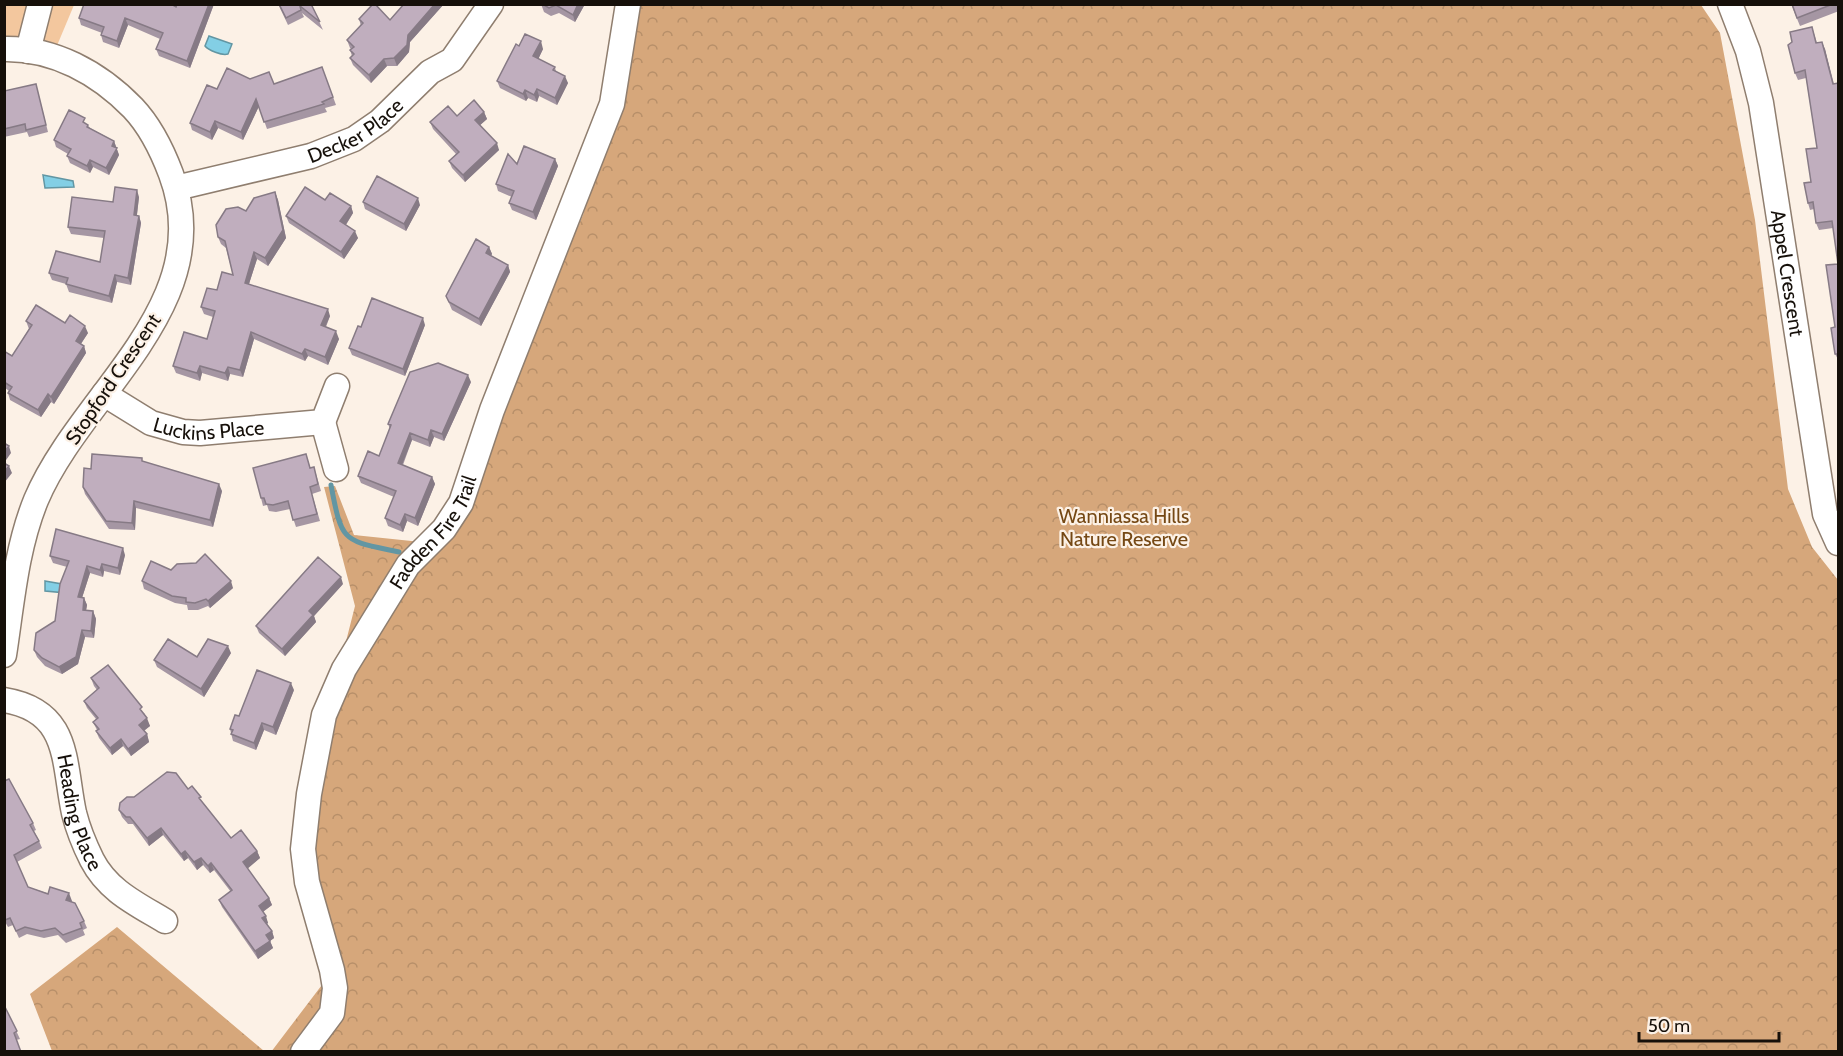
<svg xmlns="http://www.w3.org/2000/svg" width="1843" height="1056" viewBox="0 0 1843 1056" font-family="Cabin,sans-serif">
	<style>
		.green { fill: #f3c79e }
		.forest { fill: url(#forest-crowns) }
		.water { fill: #83cfe5; stroke: #6296a3; stroke-width: 1.5 }
		.lines { fill: none; stroke-linecap: round; stroke-linejoin: round }
		.stream { stroke: #6296a3; stroke-width: 5 }
		.minor-casing { stroke: #8f7e6f; stroke-width: 27 }
		.minor { stroke: #fff; stroke-width: 24 }
		.wall { fill: #a596a3 }
		.shaded-wall { fill: #867a85 }
		.building { fill: #c0aebe; stroke: #867a85; stroke-width: 1.5 }
		.labels { text-anchor: middle; stroke-width: 4.5; stroke-linejoin: round; paint-order: stroke }
		.street-label { font-size: 20px; fill: #16100a; stroke: #fcf1e6 }
		.park-label { font-size: 20px; fill: #754814; stroke: #fcf1e6 }
	</style>
	<defs>
		<pattern id="forest-crowns" width="20" height="18" patternUnits="userSpaceOnUse" patternTransform="scale(1.5)"><rect width="20" height="18" fill="#d6a77b"/><path d="M2 6a3 3 0 1 1 6 0M12 15a3 3 0 1 1 6 0" fill="none" stroke="#b78f69"/></pattern>
	</defs>
	<rect width="100%" height="100%" fill="#fcf1e6"/>
	<path class="green" d="M 5,5 L 74,5 L 56,48 L 5,41 Z"/>
	<path class="forest" d="M 639,5 L 1701,5 L 1720,33 L 1755,220 L 1788,489 L 1812,547 L 1838,580 L 1838,1051 L 271,1052 L 331,973 L 316,879 L 311,779 L 355,606 L 324,487 L 335,486 L 354,535 L 421,542 L 463,522 L 494,417 L 583,215 L 637,27 Z
		M 117,927 L 264,1051 L 52,1051 L 30,994 Z"/>
	<path class="water" d="M 209,36 L 232,44 L 228,54 C 222,56 208,50 205,46 Z
		M 43,175 L 73,181 L 74,187 L 45,188 Z
		M 45,581 L 62,584 L 67,593 L 45,591 Z"/>
	<g class="lines">
		<path class="stream" d="M 331,485 C 342,544 343,540 399,552"/>
		<defs>
			<g id="minor">
				<path id="s1" d="M 1730,4 L 1748,51 L 1761,103 L 1825,514 L 1838,543"/>
				<path d="M 4,49 C 54,48 99,73 133,108 C 151,127 162,150 171,174 C 220,304 81,393 36,500 C 16,549 12,603 4,655"/>
				<path d="M 28,51 L 40,4"/>
				<path id="s2" d="M 176,188 L 311,156 L 354,139 L 380,121 L 430,72 L 452,60 L 491,4"/>
				<path id="s3" d="M 104,394 L 151,423 L 183,432 L 200,433 L 323,422 L 337,386"/>
				<path d="M 323,422 L 336,469"/>
				<path id="s4" d="M 4,700 C 71,711 63,762 74,813 C 78,829 85,846 92,860 C 108,891 137,904 165,921"/>
				<path id="s5" d="M 303,1052 L 332,1013 L 335,988 L 332,970 L 307,882 L 303,849 L 309,794 L 324,715 L 344,669 L 408,565 L 444,529 L 461,503 L 492,410 L 612,104 L 628,4"/>
			</g>
		</defs>
		<use href="#minor" class="minor-casing"/>
		<use href="#minor" class="minor"/>
	</g>
	<path class="wall" d="M 177,4 L 214,4 L 190,68 L 159,56 L 156,49 L 160,39 L 128,25 L 119,48 L 103,42 L 101,35 L 102,33 L 81,25 L 79,18 L 176,7 Z
		M 278,4 L 311,4 L 323,30 L 302,13 L 304,17 L 288,25 Z
		M 404,4 L 444,4 L 410,42 L 409,52 L 397,66 L 387,66 L 371,83 L 353,65 L 350,58 L 352,56 L 350,50 L 351,49 L 350,48 L 347,40 L 361,26 L 359,19 L 390,20 Z
		M 541,4 L 585,4 L 575,22 L 559,13 L 551,16 L 544,12 Z
		M 1791,4 L 1837,4 L 1839,11 L 1800,26 Z
		M 1812,27 L 1817,43 L 1825,49 L 1834,84 L 1839,83 L 1839,361 L 1835,354 L 1835,327 L 1838,264 L 1833,228 L 1819,230 L 1816,223 L 1814,209 L 1810,210 L 1808,203 L 1817,148 L 1806,78 L 1798,80 L 1795,73 Z
		M 519,46 L 543,49 L 538,59 L 555,67 L 556,72 L 568,83 L 557,105 L 539,96 L 537,102 L 528,98 L 526,101 L 500,88 L 497,81 Z
		M 322,67 L 336,105 L 325,108 L 327,112 L 267,129 L 259,106 L 243,140 L 218,128 L 212,140 L 192,130 L 190,123 L 217,89 L 250,79 L 274,84 Z
		M 36,84 L 48,132 L 29,137 L 27,132 L 4,137 L 4,91 Z
		M 484,112 L 487,119 L 480,125 L 499,150 L 465,182 L 452,168 L 449,161 L 456,154 L 433,129 L 430,122 L 457,116 Z
		M 87,124 L 90,128 L 114,141 L 119,155 L 109,175 L 93,167 L 90,173 L 70,163 L 67,156 L 68,154 L 56,147 L 54,140 Z
		M 555,159 L 558,166 L 536,220 L 512,210 L 509,203 L 512,197 L 498,191 L 496,184 L 517,164 Z
		M 275,192 L 278,200 L 286,238 L 268,266 L 257,259 L 249,284 L 330,316 L 326,327 L 339,339 L 328,365 L 308,356 L 305,361 L 254,339 L 243,377 L 230,374 L 228,381 L 202,373 L 200,381 L 176,373 L 173,366 L 207,339 L 213,317 L 204,314 L 201,307 L 217,290 L 233,275 L 226,248 L 221,244 L 218,237 L 246,211 Z
		M 139,197 L 137,215 L 139,216 L 141,223 L 131,285 L 117,282 L 112,303 L 69,292 L 66,284 L 52,280 L 49,273 L 100,262 L 104,238 L 71,234 L 68,227 L 113,202 Z
		M 325,200 L 351,206 L 353,213 L 346,225 L 358,238 L 344,259 L 289,223 L 286,216 Z
		M 363,202 L 420,205 L 406,231 L 365,209 Z
		M 489,247 L 492,254 L 491,256 L 508,265 L 510,272 L 481,326 L 452,310 L 446,296 Z
		M 26,321 L 65,323 L 88,333 L 81,344 L 84,346 L 86,353 L 54,404 L 51,402 L 41,417 L 10,400 L 8,393 L 9,391 L 4,387 L 4,351 L 12,356 L 29,329 Z
		M 425,325 L 405,376 L 352,355 L 349,348 Z
		M 471,382 L 444,441 L 434,437 L 430,447 L 412,440 L 403,465 L 432,477 L 435,484 L 418,526 L 407,521 L 403,532 L 388,526 L 385,518 L 394,497 L 361,483 L 358,476 L 379,456 L 390,429 L 388,424 Z
		M 306,454 L 310,468 L 316,474 L 321,491 L 312,494 L 320,521 L 296,527 L 290,509 L 276,512 L 269,511 L 267,505 L 263,506 L 261,498 Z
		M 143,462 L 222,491 L 213,527 L 136,508 L 135,530 L 109,529 L 85,494 L 83,487 L 91,469 Z
		M 125,555 L 120,575 L 104,571 L 103,577 L 90,573 L 82,598 L 84,598 L 87,605 L 86,610 L 93,611 L 96,619 L 94,638 L 85,637 L 78,664 L 62,674 L 45,666 L 37,657 L 34,650 L 55,621 L 67,567 L 53,563 L 50,556 Z
		M 171,570 L 233,588 L 210,608 L 208,606 L 198,610 L 188,610 L 187,605 L 175,603 L 144,589 L 142,581 Z
		M 343,584 L 314,616 L 316,622 L 285,656 L 259,633 L 256,626 Z
		M 231,653 L 204,697 L 157,667 L 154,660 L 197,657 Z
		M 91,678 L 145,714 L 144,715 L 150,726 L 144,731 L 147,734 L 149,742 L 131,756 L 123,746 L 112,755 L 99,738 L 96,731 L 97,730 L 93,722 L 96,719 L 87,708 L 84,701 L 97,690 L 94,686 Z
		M 294,690 L 276,735 L 264,730 L 256,750 L 233,741 L 230,729 L 239,716 Z
		M 4,781 L 33,823 L 36,830 L 34,831 L 39,841 L 42,848 L 17,862 L 28,887 L 72,901 L 71,902 L 84,921 L 87,928 L 83,930 L 85,935 L 66,943 L 58,935 L 44,938 L 27,934 L 19,938 L 13,925 L 8,927 L 4,920 Z
		M 188,789 L 204,804 L 231,838 L 257,851 L 260,858 L 247,868 L 269,898 L 272,905 L 263,912 L 268,923 L 267,924 L 272,931 L 274,938 L 270,941 L 273,948 L 258,959 L 222,907 L 219,900 L 231,892 L 214,870 L 210,873 L 203,865 L 197,870 L 188,858 L 184,861 L 163,835 L 149,846 L 133,824 L 128,824 L 122,817 L 119,810 L 134,797 Z
		M 4,1005 L 20,1039 L 16,1040 L 4,1052 Z"/>
	<path class="shaded-wall" d="M 209,4 L 214,4 L 190,68 L 187,61 Z
		M 435,4 L 444,4 L 410,42 L 409,52 L 397,66 L 394,58 L 408,35 Z
		M 578,4 L 585,4 L 575,22 L 573,15 Z
		M 125,18 L 128,25 L 119,48 L 117,41 Z
		M 541,41 L 543,49 L 536,64 L 533,56 Z
		M 1822,42 L 1825,49 L 1835,91 L 1833,84 Z
		M 384,59 L 387,66 L 371,83 L 369,75 Z
		M 565,76 L 568,83 L 557,105 L 555,98 Z
		M 537,89 L 539,96 L 537,102 L 534,95 Z
		M 525,90 L 528,98 L 526,101 L 523,94 Z
		M 256,99 L 259,106 L 243,140 L 241,132 Z
		M 484,112 L 487,119 L 478,127 L 475,120 Z
		M 215,121 L 218,128 L 212,140 L 210,132 Z
		M 114,141 L 119,155 L 109,175 L 106,168 Z
		M 497,143 L 499,150 L 465,182 L 463,175 Z
		M 555,159 L 558,166 L 536,220 L 533,212 Z
		M 90,160 L 93,167 L 90,173 L 87,166 Z
		M 137,190 L 139,197 L 136,222 L 134,215 Z
		M 275,192 L 278,200 L 286,238 L 268,266 L 265,258 Z
		M 418,198 L 420,205 L 406,231 L 404,224 Z
		M 351,206 L 353,213 L 343,229 L 340,221 Z
		M 139,216 L 141,223 L 131,285 L 128,278 Z
		M 355,231 L 358,238 L 344,259 L 341,252 Z
		M 489,247 L 492,254 L 488,260 L 486,253 Z
		M 254,252 L 257,259 L 247,290 L 245,283 Z
		M 508,265 L 510,272 L 481,326 L 479,319 Z
		M 115,275 L 117,282 L 112,303 L 109,296 Z
		M 328,309 L 330,316 L 323,332 L 321,325 Z
		M 423,318 L 425,325 L 405,376 L 403,369 Z
		M 85,326 L 88,333 L 78,348 L 76,341 Z
		M 336,331 L 339,339 L 328,365 L 325,357 Z
		M 251,332 L 254,339 L 243,377 L 240,370 Z
		M 84,346 L 86,353 L 54,404 L 51,397 Z
		M 305,349 L 308,356 L 305,361 L 302,354 Z
		M 200,366 L 202,373 L 200,381 L 197,373 Z
		M 228,367 L 230,374 L 228,381 L 225,373 Z
		M 468,375 L 471,382 L 444,441 L 442,434 Z
		M 48,394 L 51,402 L 41,417 L 38,410 Z
		M 431,430 L 434,437 L 430,447 L 428,440 Z
		M 410,433 L 412,440 L 400,470 L 398,463 Z
		M 9,446 L 11,453 L 4,463 L 4,452 Z
		M 9,466 L 12,473 L 4,483 L 4,472 Z
		M 432,477 L 435,484 L 418,526 L 415,518 Z
		M 219,484 L 222,491 L 213,527 L 210,520 Z
		M 134,501 L 136,508 L 135,530 L 132,523 Z
		M 405,514 L 407,521 L 403,532 L 400,525 Z
		M 123,548 L 125,555 L 120,575 L 118,568 Z
		M 102,564 L 104,571 L 103,577 L 100,570 Z
		M 87,566 L 90,573 L 80,604 L 78,597 Z
		M 341,577 L 343,584 L 314,616 L 316,622 L 285,656 L 282,649 L 309,611 Z
		M 231,581 L 233,588 L 210,608 L 208,601 Z
		M 84,598 L 87,605 L 85,617 L 83,610 Z
		M 93,611 L 96,619 L 94,638 L 91,631 Z
		M 82,630 L 85,637 L 78,664 L 62,674 L 59,667 Z
		M 228,646 L 231,653 L 204,697 L 201,689 Z
		M 291,683 L 294,690 L 276,735 L 273,727 Z
		M 147,718 L 150,726 L 142,732 L 139,725 Z
		M 262,723 L 264,730 L 256,750 L 254,743 Z
		M 147,734 L 149,742 L 131,756 L 128,749 Z
		M 121,739 L 123,746 L 112,755 L 110,748 Z
		M 161,828 L 163,835 L 149,846 L 147,838 Z
		M 185,851 L 188,858 L 184,861 L 181,854 Z
		M 257,851 L 260,858 L 246,870 L 243,862 Z
		M 201,858 L 203,865 L 197,870 L 194,862 Z
		M 211,863 L 214,870 L 210,873 L 208,866 Z
		M 69,893 L 72,901 L 69,907 L 66,900 Z
		M 269,898 L 272,905 L 261,913 L 259,906 Z
		M 266,916 L 268,923 L 265,925 L 262,918 Z
		M 272,931 L 274,938 L 270,941 L 273,948 L 258,959 L 255,951 L 266,935 Z"/>
	<path class="building" d="M 84,4 L 171,4 L 176,7 L 177,4 L 209,4 L 187,61 L 156,49 L 163,33 L 125,18 L 117,41 L 101,35 L 104,27 L 79,18 Z
		M 279,4 L 311,4 L 320,22 L 300,6 L 301,10 L 286,18 Z
		M 373,4 L 375,4 L 390,20 L 404,4 L 435,4 L 408,35 L 407,45 L 394,58 L 384,59 L 369,75 L 350,58 L 354,54 L 350,50 L 354,47 L 347,40 L 363,23 L 359,19 Z
		M 542,4 L 578,4 L 573,15 L 556,5 L 549,8 Z
		M 1792,4 L 1833,4 L 1797,18 Z
		M 1812,27 L 1816,43 L 1822,42 L 1833,84 L 1839,83 L 1839,354 L 1835,354 L 1831,328 L 1835,327 L 1826,265 L 1838,264 L 1832,221 L 1816,223 L 1813,202 L 1808,203 L 1804,183 L 1811,182 L 1806,149 L 1817,148 L 1805,70 L 1795,73 L 1788,45 L 1792,42 L 1790,32 Z
		M 525,34 L 541,41 L 533,56 L 555,67 L 553,70 L 565,76 L 555,98 L 537,89 L 534,95 L 525,90 L 523,94 L 497,81 L 516,44 L 519,46 Z
		M 322,67 L 333,97 L 322,102 L 324,104 L 264,122 L 256,99 L 241,132 L 215,121 L 210,132 L 190,123 L 207,85 L 217,89 L 227,68 L 250,79 L 269,72 L 274,84 Z
		M 36,84 L 46,125 L 26,130 L 25,124 L 4,129 L 4,91 Z
		M 474,100 L 484,112 L 475,120 L 497,143 L 463,175 L 449,161 L 459,152 L 430,122 L 448,106 L 457,116 Z
		M 69,110 L 85,118 L 83,122 L 88,125 L 87,127 L 114,141 L 112,146 L 117,148 L 106,168 L 90,160 L 87,166 L 67,156 L 71,149 L 54,140 Z
		M 524,146 L 555,159 L 533,212 L 509,203 L 514,191 L 496,184 L 508,154 L 517,164 Z
		M 377,176 L 418,198 L 404,224 L 363,202 Z
		M 115,187 L 137,190 L 134,215 L 139,216 L 128,278 L 115,275 L 109,296 L 66,284 L 68,278 L 49,273 L 56,251 L 100,262 L 105,231 L 68,227 L 72,197 L 113,202 Z
		M 305,187 L 325,200 L 330,193 L 351,206 L 340,221 L 355,231 L 341,252 L 286,216 Z
		M 275,192 L 283,230 L 265,258 L 254,252 L 245,283 L 328,309 L 321,325 L 336,331 L 325,357 L 305,349 L 302,354 L 251,332 L 240,370 L 228,367 L 225,373 L 200,366 L 197,373 L 173,366 L 184,332 L 207,339 L 215,311 L 201,307 L 207,288 L 217,290 L 222,272 L 233,275 L 225,241 L 218,237 L 216,225 L 226,209 L 238,207 L 246,211 L 254,198 Z
		M 476,239 L 489,247 L 486,253 L 508,265 L 479,319 L 449,302 L 446,296 Z
		M 372,298 L 423,318 L 403,369 L 349,348 L 358,326 L 361,327 Z
		M 36,305 L 65,323 L 70,315 L 85,326 L 76,341 L 84,346 L 51,397 L 48,394 L 38,410 L 8,393 L 12,387 L 4,382 L 4,351 L 12,356 L 32,325 L 26,321 Z
		M 438,363 L 468,375 L 442,434 L 431,430 L 428,440 L 410,433 L 398,463 L 432,477 L 415,518 L 405,514 L 400,525 L 385,518 L 396,491 L 358,476 L 368,451 L 379,456 L 391,425 L 388,424 L 410,372 Z
		M 4,443 L 9,446 L 4,452 Z
		M 92,454 L 142,458 L 142,461 L 219,484 L 210,520 L 134,501 L 132,523 L 106,521 L 83,487 L 84,468 L 91,469 Z
		M 306,454 L 310,468 L 314,467 L 318,484 L 310,487 L 317,514 L 293,520 L 288,501 L 273,505 L 266,504 L 264,498 L 261,498 L 253,468 Z
		M 4,463 L 9,466 L 4,472 Z
		M 56,529 L 123,548 L 118,568 L 102,564 L 100,570 L 87,566 L 78,597 L 84,598 L 83,610 L 93,611 L 91,631 L 82,630 L 76,657 L 59,667 L 42,658 L 34,650 L 36,633 L 55,621 L 60,584 L 69,561 L 50,556 Z
		M 205,554 L 231,581 L 208,601 L 206,599 L 195,603 L 186,602 L 186,598 L 172,596 L 142,581 L 151,561 L 171,570 L 177,564 L 196,563 Z
		M 318,557 L 341,577 L 309,611 L 313,615 L 282,649 L 256,626 Z
		M 168,639 L 197,657 L 208,639 L 228,646 L 201,689 L 154,660 Z
		M 108,665 L 142,707 L 140,709 L 147,718 L 139,725 L 147,734 L 128,749 L 121,739 L 110,748 L 96,731 L 99,729 L 93,722 L 98,718 L 84,701 L 99,688 L 91,678 Z
		M 257,670 L 291,683 L 273,727 L 262,723 L 254,743 L 231,734 L 233,730 L 230,729 L 235,715 L 239,716 Z
		M 167,772 L 176,773 L 188,789 L 192,786 L 201,797 L 199,798 L 231,838 L 241,830 L 257,851 L 243,862 L 269,898 L 259,906 L 266,916 L 262,918 L 272,931 L 266,935 L 270,941 L 255,951 L 219,900 L 232,890 L 211,863 L 208,866 L 201,858 L 194,862 L 185,851 L 181,854 L 161,828 L 147,838 L 130,817 L 126,817 L 119,810 L 120,803 L 127,797 L 134,797 Z
		M 9,779 L 33,823 L 30,825 L 39,841 L 14,855 L 28,887 L 48,894 L 50,887 L 69,893 L 66,900 L 75,903 L 84,921 L 80,923 L 82,928 L 63,935 L 55,928 L 41,931 L 25,927 L 16,931 L 10,918 L 5,920 L 4,918 L 4,781 Z
		M 4,1005 L 17,1031 L 14,1033 L 21,1052 L 4,1052 Z"/>
	<g class="labels">
		<g class="street-label">
			<text dy="7" stroke="none"><textPath href="#s2" startOffset="190">Decker Place</textPath></text>
			<text dy="7" stroke="none"><textPath href="#s1" startOffset="276">Appel Crescent</textPath></text>
			<text transform="translate(113 379) rotate(-56)" y="7">Stopford Crescent</text>
			<text dy="7" stroke="none"><textPath href="#s3" startOffset="114">Luckins Place</textPath></text>
			<text dy="7" stroke="none"><textPath href="#s5" startOffset="567">Fadden Fire Trail</textPath></text>
			<text dy="7" stroke="none"><textPath href="#s4" startOffset="147">Heading Place</textPath></text>
		</g>
		<g class="park-label">
			<text x="1124" y="523">Wanniassa Hills<tspan x="1124" dy="23">Nature Reserve</tspan></text>
		</g>
	</g>
	<rect width="1843" height="1056" fill="none" stroke="#16100a" stroke-width="12"/>
	<path d="M1639 1032v9h140v-9" fill="none" stroke="#16100a" stroke-width="3"/>
	<text x="1648" y="1032" font-size="18" fill="#16100a" stroke="#fcf1e6" stroke-width="4.5" paint-order="stroke">50 m</text>
</svg>
